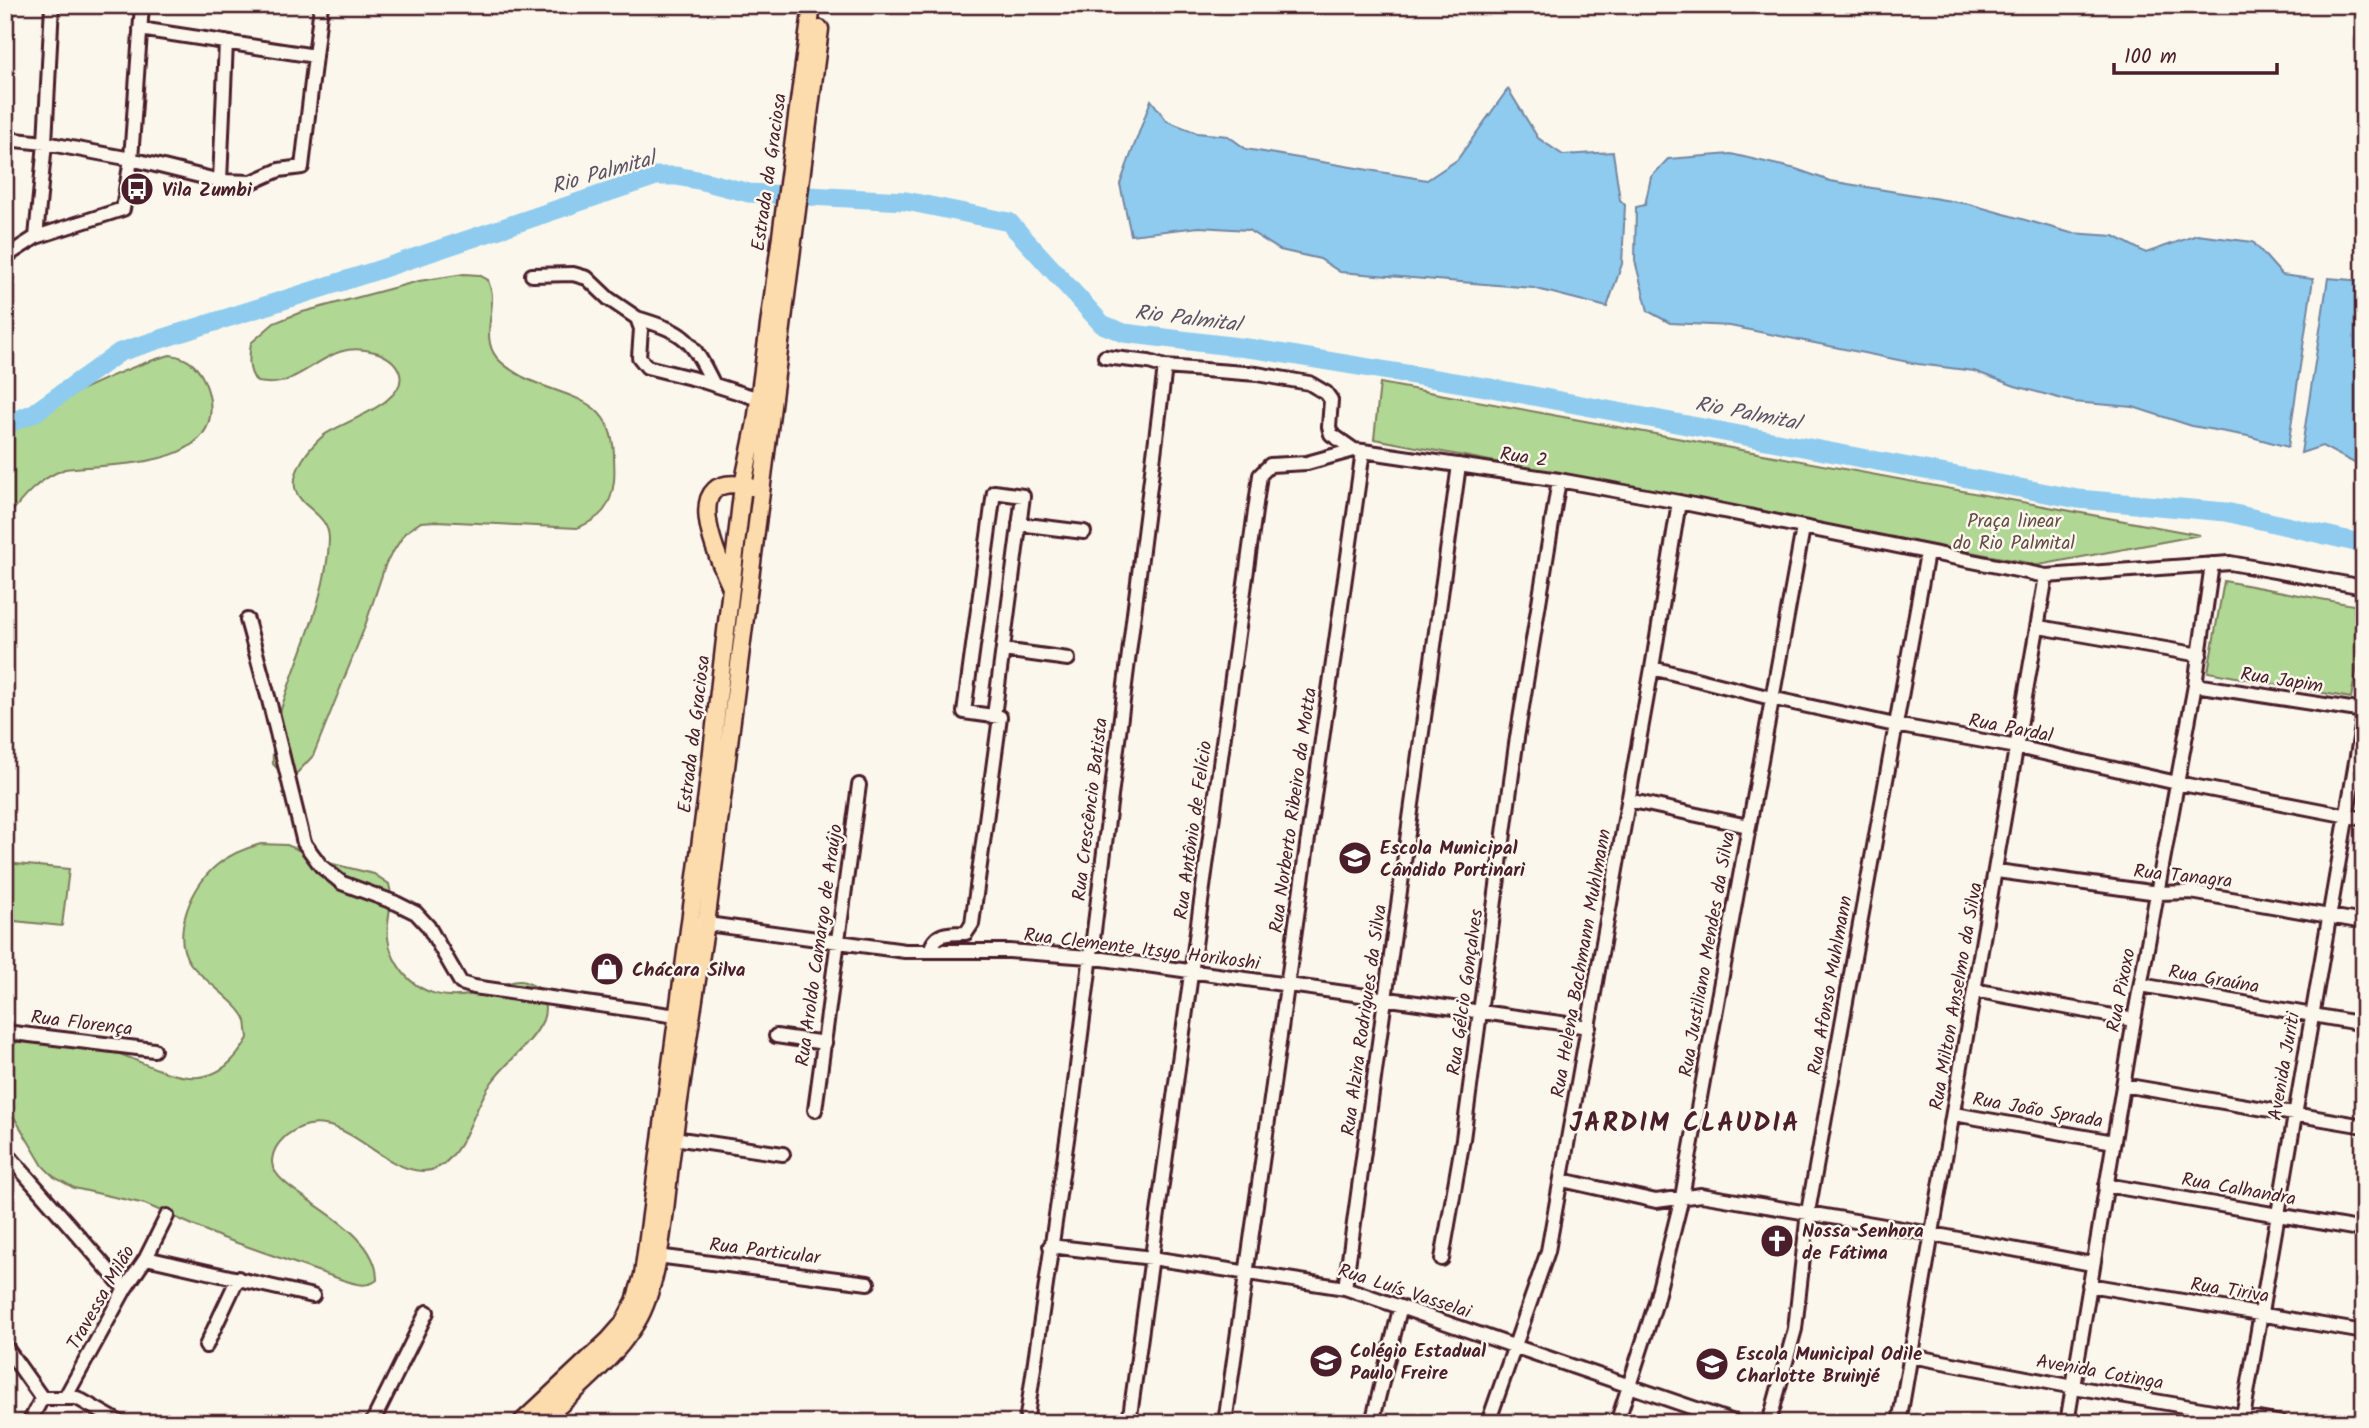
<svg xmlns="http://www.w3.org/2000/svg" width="2369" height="1428" viewBox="0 0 2369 1428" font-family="Kalam,sans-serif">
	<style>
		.green { fill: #b0d793; stroke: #7d7b5f; stroke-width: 2 }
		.water { fill: #8ecbef; stroke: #7386a1; stroke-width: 2 }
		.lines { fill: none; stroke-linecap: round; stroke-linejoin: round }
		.river { stroke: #8ecbef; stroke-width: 19 }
		.minor-casing { stroke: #4a1f2b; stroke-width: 18 }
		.major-casing { stroke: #4a1f2b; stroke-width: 21 }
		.minor { stroke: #fbf7ec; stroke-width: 12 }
		.major { stroke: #fcdcac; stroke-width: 16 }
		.labels { text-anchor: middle; stroke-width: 5; stroke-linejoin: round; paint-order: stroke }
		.street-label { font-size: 19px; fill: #4a1f2b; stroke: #fbf7ec }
		.poi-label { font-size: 19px; font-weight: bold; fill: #4a1f2b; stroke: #fbf7ec; text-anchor: start }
		.park-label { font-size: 19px; fill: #644d45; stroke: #fbf7ec }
		.water-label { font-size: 21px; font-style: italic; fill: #5e5366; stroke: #fbf7ec }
		.district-label { font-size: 26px; font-weight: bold; letter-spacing: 2px; fill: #4a1f2b; stroke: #fbf7ec }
	</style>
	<rect width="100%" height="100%" fill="#fbf7ec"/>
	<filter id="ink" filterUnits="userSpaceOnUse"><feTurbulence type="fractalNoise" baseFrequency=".0143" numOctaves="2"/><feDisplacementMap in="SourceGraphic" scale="14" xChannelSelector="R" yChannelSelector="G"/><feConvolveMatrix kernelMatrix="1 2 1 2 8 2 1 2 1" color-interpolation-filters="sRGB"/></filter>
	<g filter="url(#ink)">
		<path class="green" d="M 464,274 L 479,275 L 488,280 C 489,285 492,290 492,296 C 493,317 482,340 497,358 C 504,366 514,372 523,377 C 566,399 611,395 614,454 C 614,463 615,472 614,481 C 611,507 602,518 577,528 L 436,521 L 421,522 L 405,533 L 386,563 L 364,629 L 313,756 L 296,774 L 284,776 L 273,764 C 271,734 282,705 292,677 C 307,635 328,585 329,539 C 329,504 274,507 303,459 C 308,451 317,441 324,435 C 342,422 412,401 399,371 C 395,361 385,355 375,352 C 337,342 324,362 293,377 C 281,384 270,384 257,382 C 247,371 249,357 251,343 L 274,323 L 299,313 L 419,281 Z
			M 170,355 C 190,357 201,369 207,388 C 233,470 114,463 65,469 C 38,479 22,498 5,521 L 5,425 C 61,402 112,371 170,355 Z
			M 1380,383 L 2200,535 L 2039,565 L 1374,439 Z
			M 2224,581 L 2364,607 L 2364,630 L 2351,698 L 2208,672 Z
			M 261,844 L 287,845 L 329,863 L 374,874 L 389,884 C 396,909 379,927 394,958 C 412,995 448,1003 485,991 C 497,988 509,980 521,981 C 528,982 535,987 541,989 C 544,1000 547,1009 543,1020 C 532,1044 507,1061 492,1082 C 475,1105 470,1136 451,1157 C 444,1165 434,1171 423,1171 C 377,1171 337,1097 287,1135 C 279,1142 273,1149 272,1161 C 270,1193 378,1222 377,1280 C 366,1289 352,1283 340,1279 L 220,1237 L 145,1204 L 74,1188 L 54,1177 L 43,1166 L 5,1102 L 5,1054 L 8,1049 L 20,1040 C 43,1042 68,1041 91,1045 C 150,1057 206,1115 248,1038 C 247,1032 247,1026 246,1021 C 241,1004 202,980 190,963 C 170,934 193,884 217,865 C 230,854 246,848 261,844 Z
			M 5,863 L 69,869 L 62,926 L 5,920 Z"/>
		<path class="water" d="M 1508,89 L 1538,138 L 1563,155 L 1613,152 L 1620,200 L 1625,205 L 1622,264 L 1607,307 L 1533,288 L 1340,272 L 1320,259 L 1280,250 L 1248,230 L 1199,227 L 1131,235 L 1120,184 L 1151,100 L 1167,121 L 1197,133 L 1228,136 L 1246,149 L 1427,180 L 1457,160 Z
			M 1731,154 L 1796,169 L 1830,181 L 1969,204 L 2071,233 L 2114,236 L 2146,253 L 2197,235 L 2253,242 L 2282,275 L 2313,279 L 2288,447 L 2248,436 L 2192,426 L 2133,407 L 2073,402 L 2015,386 L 1974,371 L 1918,364 L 1730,326 L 1670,323 L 1648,311 L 1635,261 L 1636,207 L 1645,205 L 1651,177 L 1668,159 Z
			M 2328,278 L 2364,281 L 2364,468 L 2322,446 L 2301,453 Z"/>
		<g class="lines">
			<path class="river" d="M 5,425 L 34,413 L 120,352 L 375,271 L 656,176 L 676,176 L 703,181 L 749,193 L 906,201 L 1009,222 L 1102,324 L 1124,333 L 1255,349 L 1491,388 L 2078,499 L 2226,512 L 2364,544"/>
			<defs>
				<path id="minor" d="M 140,29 L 315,56
					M 5,139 L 45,143 L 131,159 L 220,181 L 252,182 L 279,170 L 302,167 L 321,5
					M 220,181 L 226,42
					M 36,237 L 45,143 L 52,5
					M 5,257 L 36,237 L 123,209 L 131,159 L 142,5
					M 532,275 L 573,274 L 587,278 L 609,299 L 637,318 L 641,329 L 639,357 L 647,367 L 699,380 L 759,399
					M 637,318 C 687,333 691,339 714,385
					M 1105,357 L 1149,362 L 1165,367 L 1257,374 L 1309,383 L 1326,393 L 1331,400 L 1329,427 L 1331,434 L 1354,450
					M 1019,524 L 1084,532
					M 247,620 L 269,700 L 304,843 L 321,866 L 342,883 L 396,903 L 416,913 L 428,926 L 461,983 L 474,987 L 677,1016
					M 2039,627 L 2200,655
					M 1003,650 L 1068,659
					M 1652,668 L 1771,698 L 1895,725 L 2017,747 L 2177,783 L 2364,819
					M 2195,685 L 2364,711
					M 1628,800 L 1748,826
					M 1997,871 L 2158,893 L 2191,892 L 2364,922
					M 700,923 L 905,951 L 1009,951 L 1089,957 L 1589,1027
					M 930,951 C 935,932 949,933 966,933 L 972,924 L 1000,717 L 964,712 L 994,492 L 1023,496 L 994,716
					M 2141,985 L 2364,1024
					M 1974,990 L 2134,1020
					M 5,1032 L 154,1050
					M 776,1036 L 825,1043
					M 2123,1085 L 2364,1126
					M 815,1110 L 859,785
					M 1954,1114 L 2114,1142
					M 674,1138 L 783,1154
					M 8,1155 L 125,1289
					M 1562,1180 L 1656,1201 L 1701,1195 L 1932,1234 L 2092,1264
					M 2106,1185 L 2364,1230
					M 1050,1246 L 1152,1258 L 1345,1288 L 1737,1423
					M 657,1256 L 868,1283
					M 146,1258 L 313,1296
					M 1442,1259 L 1463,1139 L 1516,744 L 1559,480
					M 2089,1285 L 2364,1332
					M 1345,1288 L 1459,465
					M 5,1346 L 42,1398
					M 206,1346 L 238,1278
					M 1911,1356 L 2074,1387 L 2282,1423
					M 42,1398 L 77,1398 L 121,1423
					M 65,1398 L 125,1289 L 146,1258 L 167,1216
					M 29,1423 L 42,1398
					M 372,1423 L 427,1312
					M 1026,1423 L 1073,1098 L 1165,367
					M 1129,1423 L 1260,475 L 1270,465 L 1307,463 L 1354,450 L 1363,451 L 1559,480 L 1679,502 L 2046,576 L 2230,563 L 2364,587
					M 1225,1423 L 1363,451
					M 1372,1423 L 1400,1309
					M 1488,1423 L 1548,1251 L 1652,668 L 1679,502
					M 1617,1423 L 1655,1305 L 1682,1197 L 1803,528
					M 1769,1423 L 1795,1329 L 1808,1212 L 1927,553
					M 1899,1423 L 2046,576
					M 2067,1423 L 2134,1020 L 2195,685 L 2212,564
					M 2242,1423 L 2364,715"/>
				<path id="major" d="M 731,587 C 716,555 677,468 751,487
					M 521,1423 L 609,1340 L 623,1324 L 635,1301 L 643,1275 L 707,794 L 743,485 L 756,422 L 812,5
					M 540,1423 C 573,1392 612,1362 636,1323 C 661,1283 665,1204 671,1157 C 682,1079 693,1001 706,924 L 820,29"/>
			</defs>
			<use href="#minor" class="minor-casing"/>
			<use href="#major" class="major-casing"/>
			<use href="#minor" class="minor"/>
			<use href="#major" class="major"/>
		</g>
	</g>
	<defs>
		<symbol id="bus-disc" viewBox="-11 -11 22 22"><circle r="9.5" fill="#4a1f2b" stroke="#fbf7ec"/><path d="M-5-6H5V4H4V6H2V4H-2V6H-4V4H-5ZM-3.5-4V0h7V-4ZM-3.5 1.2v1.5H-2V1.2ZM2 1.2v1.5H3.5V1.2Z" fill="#fff"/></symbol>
		<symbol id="school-disc" viewBox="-11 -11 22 22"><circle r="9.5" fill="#4a1f2b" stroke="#fbf7ec"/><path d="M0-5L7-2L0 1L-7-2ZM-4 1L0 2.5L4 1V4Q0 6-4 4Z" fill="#fff"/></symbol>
		<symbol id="shop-disc" viewBox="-11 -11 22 22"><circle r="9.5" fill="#4a1f2b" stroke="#fbf7ec"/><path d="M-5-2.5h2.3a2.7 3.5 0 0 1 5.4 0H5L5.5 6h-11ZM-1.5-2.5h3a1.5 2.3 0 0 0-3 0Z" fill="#fff"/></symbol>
		<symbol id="church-disc" viewBox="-11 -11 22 22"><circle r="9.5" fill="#4a1f2b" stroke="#fbf7ec"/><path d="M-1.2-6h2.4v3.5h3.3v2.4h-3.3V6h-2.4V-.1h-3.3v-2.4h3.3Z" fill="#fff"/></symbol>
	</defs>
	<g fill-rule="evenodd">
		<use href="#bus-disc" x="118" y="170" width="38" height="38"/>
		<use href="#school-disc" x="1336" y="839" width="38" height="38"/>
		<use href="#shop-disc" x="588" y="950" width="38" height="38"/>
		<use href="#church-disc" x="1758" y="1222" width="38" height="38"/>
		<use href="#school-disc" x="1307" y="1342" width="38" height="38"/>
		<use href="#school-disc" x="1693" y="1345" width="38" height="38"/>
	</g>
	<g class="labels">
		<g class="street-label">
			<text transform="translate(768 172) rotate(-82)" y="7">Estrada da Graciosa</text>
			<text transform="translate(1524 456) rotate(9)" y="7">Rua 2</text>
			<text transform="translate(2282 679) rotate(9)" y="7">Rua Japim</text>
			<text transform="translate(2011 727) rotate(11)" y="7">Rua Pardal</text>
			<text transform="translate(693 734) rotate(-83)" y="7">Estrada da Graciosa</text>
			<text transform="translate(1089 809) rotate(-83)" y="7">Rua Crescêncio Batista</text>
			<text transform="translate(1292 810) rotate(-82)" y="7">Rua Norberto Ribeiro da Motta</text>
			<text transform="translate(1192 830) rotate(-82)" y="7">Rua Antônio de Felício</text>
			<text transform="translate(2183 875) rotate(6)" y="7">Rua Tanagra</text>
			<text transform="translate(818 945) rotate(-82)" y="7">Rua Aroldo Camargo de Araújo</text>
			<text transform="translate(1142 948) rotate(7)" y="7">Rua Clemente Itsyo Horikoshi</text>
			<text transform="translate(1706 954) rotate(-80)" y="7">Rua Justiliano Mendes da Silva</text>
			<text transform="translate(1580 963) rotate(-80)" y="7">Rua Helena Bachmann Muhlmann</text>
			<text transform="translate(2214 978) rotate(10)" y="7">Rua Graúna</text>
			<text transform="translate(1829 985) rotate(-80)" y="7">Rua Afonso Muhlmann</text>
			<text transform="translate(2120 990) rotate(-79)" y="7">Rua Pixoxo</text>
			<text transform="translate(1464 992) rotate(-82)" y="7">Rua Gélcio Gonçalves</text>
			<text transform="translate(1955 996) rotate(-80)" y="7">Rua Milton Anselmo da Silva</text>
			<text transform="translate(1363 1020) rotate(-82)" y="7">Rua Alzira Rodrigues da Silva</text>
			<text transform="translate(82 1022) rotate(7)" y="7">Rua Florença</text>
			<text transform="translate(2283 1066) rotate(-80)" y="7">Avenida Juriti</text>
			<text transform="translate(2038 1109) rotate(10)" y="7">Rua João Sprada</text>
			<text transform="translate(2239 1188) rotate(10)" y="7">Rua Calhandra</text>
			<text transform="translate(765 1250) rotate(7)" y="7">Rua Particular</text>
			<text transform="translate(2230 1289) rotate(9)" y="7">Rua Tiriva</text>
			<text transform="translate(1405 1290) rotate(18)" y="7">Rua Luís Vasselai</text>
			<text transform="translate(100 1297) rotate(-60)" y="7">Travessa Milão</text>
			<text transform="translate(2100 1371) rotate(10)" y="7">Avenida Cotinga</text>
		</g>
		<g class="poi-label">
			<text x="162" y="196">Vila Zumbi</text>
			<text x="1380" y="854">Escola Municipal<tspan x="1380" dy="22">Cândido Portinari</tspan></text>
			<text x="632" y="976">Chácara Silva</text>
			<text x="1802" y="1237">Nossa Senhora<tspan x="1802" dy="22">de Fátima</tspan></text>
			<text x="1350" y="1357">Colégio Estadual<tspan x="1350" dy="22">Paulo Freire</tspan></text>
			<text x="1736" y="1360">Escola Municipal Odile<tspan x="1736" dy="22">Charlotte Bruinjé</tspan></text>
		</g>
		<g class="park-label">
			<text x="2014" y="527">Praça linear<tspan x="2014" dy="22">do Rio Palmital</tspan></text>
		</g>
		<g class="water-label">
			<text transform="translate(603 172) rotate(-16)" y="7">Rio Palmital</text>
			<text transform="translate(1188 318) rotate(7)" y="7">Rio Palmital</text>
			<text transform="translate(1748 413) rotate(11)" y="7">Rio Palmital</text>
		</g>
		<g class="district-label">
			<text x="1685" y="1131">JARDIM CLAUDIA</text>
		</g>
	</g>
	<rect width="2369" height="1428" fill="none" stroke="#fbf7ec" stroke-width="28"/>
	<rect x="14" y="14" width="2341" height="1400" fill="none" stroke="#4a1f2b" stroke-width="2.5" filter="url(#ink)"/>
	<path d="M2114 63v10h163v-10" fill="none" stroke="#4a1f2b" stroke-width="3.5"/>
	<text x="2124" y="63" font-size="21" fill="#4a1f2b" stroke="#fbf7ec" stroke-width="5" paint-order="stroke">100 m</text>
</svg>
